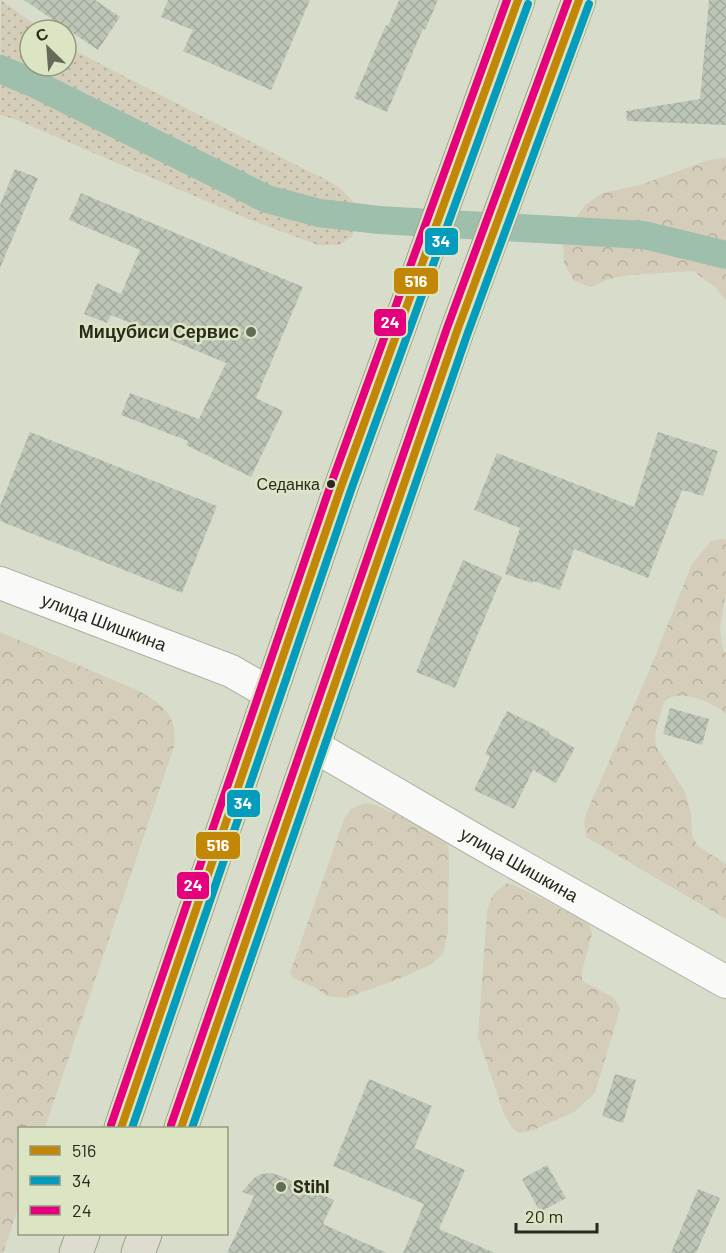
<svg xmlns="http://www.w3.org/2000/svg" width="726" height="1253" viewBox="0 0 726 1253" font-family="Barlow,sans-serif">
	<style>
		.grass { fill: url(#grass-dots) }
		.forest { fill: url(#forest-crowns) }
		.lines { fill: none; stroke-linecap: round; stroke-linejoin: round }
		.canal { stroke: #9ebfac; stroke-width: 28 }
		.building { fill: url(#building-cross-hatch) }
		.minor-casing { stroke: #adb2a3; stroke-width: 34 }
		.trunk-casing { stroke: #9f9f88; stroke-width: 35 }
		.minor { stroke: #f9faf7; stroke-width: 32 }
		.trunk { stroke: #dedccf; stroke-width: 33 }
		.bus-1-casing { stroke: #dce5c3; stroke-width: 12 }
		.bus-2-casing { stroke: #dce5c3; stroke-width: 12 }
		.bus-3-casing { stroke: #dce5c3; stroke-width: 12 }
		.bus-1 { stroke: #c38707; stroke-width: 8 }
		.bus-2 { stroke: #049cbc; stroke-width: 8 }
		.bus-3 { stroke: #e5007d; stroke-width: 8 }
		.poi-dot { fill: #65695a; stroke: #dce5c3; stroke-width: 2 }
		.bus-dot { fill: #272a1d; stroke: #dce5c3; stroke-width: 2 }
		.labels { text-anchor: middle; stroke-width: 5; stroke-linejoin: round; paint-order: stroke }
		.bus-label { font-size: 16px; fill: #272a1d; stroke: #dce5c3; text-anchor: end }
		.poi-label { font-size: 18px; font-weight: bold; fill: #272a1d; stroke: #dce5c3; text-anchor: end }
		.street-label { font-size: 18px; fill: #272a1d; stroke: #dce5c3 }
		.line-badge { stroke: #dce5c3; stroke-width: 2 }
		.badge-label { font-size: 16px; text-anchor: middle; font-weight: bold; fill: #fff }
	</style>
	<defs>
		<pattern id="grass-dots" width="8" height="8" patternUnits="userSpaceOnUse" patternTransform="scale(1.5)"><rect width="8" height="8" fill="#d4cdb9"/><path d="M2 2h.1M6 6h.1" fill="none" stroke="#b6b09f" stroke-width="1.8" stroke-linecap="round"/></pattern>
		<pattern id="forest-crowns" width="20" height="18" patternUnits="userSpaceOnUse" patternTransform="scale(1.5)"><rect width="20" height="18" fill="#d4cdb9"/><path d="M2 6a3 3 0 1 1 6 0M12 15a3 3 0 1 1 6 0" fill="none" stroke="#b6b09f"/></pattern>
		<pattern id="building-cross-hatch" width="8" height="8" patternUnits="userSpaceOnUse" patternTransform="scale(1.5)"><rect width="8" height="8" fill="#bdc5b7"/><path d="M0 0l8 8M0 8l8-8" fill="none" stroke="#a2a99d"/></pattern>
	</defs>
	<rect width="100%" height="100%" fill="#d8ddcb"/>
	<path class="grass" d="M 1,0 L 43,30 L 30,30 L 30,66 L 66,66 L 66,46 L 308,171 C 331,181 340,186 356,205 L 353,236 L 339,245 L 318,245 L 248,219 L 17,120 L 0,115 Z"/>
	<path class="forest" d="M 726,158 L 726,301 L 716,288 L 693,271 L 630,275 L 609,279 L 591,287 L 574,281 L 564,263 L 563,244 L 567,230 L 586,204 L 603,193 L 643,184 L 708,160 Z
		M 722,539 L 726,540 L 726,592 L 720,629 L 723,651 L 726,653 L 726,714 C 715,703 687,692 672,697 C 669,698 666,701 664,702 L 655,733 L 656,746 L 685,792 L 691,814 L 692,836 L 698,846 L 726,864 L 726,919 L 586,837 L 584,822 L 587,811 L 647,676 L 692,564 L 711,541 Z
		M 0,632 L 137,690 C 150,697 169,708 173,724 C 175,730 174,738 175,744 L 45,1128 L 20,1128 L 19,1205 L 3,1253 L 0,1253 Z
		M 365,803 L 376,805 L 442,837 L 447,841 L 449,855 L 448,931 L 443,954 L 430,965 L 401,978 L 346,998 L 327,996 L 316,988 L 293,978 L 290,973 L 344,819 L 351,809 Z
		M 508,883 L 527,891 L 589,924 L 592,934 L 582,971 L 582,981 L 613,997 L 616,1001 L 620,1009 L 595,1093 L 574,1112 L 531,1131 L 519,1133 L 513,1129 L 504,1114 L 478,1037 L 487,912 C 491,897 494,891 508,883 Z"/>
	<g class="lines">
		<path class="canal" d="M 0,69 L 35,84 L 267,199 L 319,213 L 379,220 L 644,235 L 726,255"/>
	</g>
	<path class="building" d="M 24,0 L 95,0 L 120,17 L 98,50 Z
		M 168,0 L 310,0 L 271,90 L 183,51 L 193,30 L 161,17 Z
		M 399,0 L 438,0 L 425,30 L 423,29 L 387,112 L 354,98 L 386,25 L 388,26 Z
		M 709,0 L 726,0 L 726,125 L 627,121 L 626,111 L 700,99 Z
		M 15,169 L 38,178 L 0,268 L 0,205 Z
		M 81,193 L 303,287 L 256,398 L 283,411 L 251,477 L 186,445 L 188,441 L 121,415 L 130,393 L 199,419 L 226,363 L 111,315 L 107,323 L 84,314 L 97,283 L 121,294 L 140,250 L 69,220 Z
		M 30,432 L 217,506 L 182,593 L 0,521 L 0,506 Z
		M 658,432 L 718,451 L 703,496 L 682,490 L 648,578 L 574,549 L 560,590 L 533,581 L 532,583 L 505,574 L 520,528 L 474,510 L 497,453 L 634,507 Z
		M 463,560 L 502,577 L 455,688 L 416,672 Z
		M 670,708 L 709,719 L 702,745 L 663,734 Z
		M 507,711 L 550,732 L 549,734 L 575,748 L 556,783 L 533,770 L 514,809 L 474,790 L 490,757 L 485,754 Z
		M 615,1074 L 636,1080 L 623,1123 L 602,1116 Z
		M 369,1079 L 432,1106 L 414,1148 L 465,1170 L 439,1229 L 495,1253 L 403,1253 L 424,1204 L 333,1166 Z
		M 547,1165 L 566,1198 L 540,1212 L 522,1179 Z
		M 271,1173 L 281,1176 L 334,1200 L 323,1224 L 387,1253 L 227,1253 L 254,1196 L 242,1192 L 254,1178 L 261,1174 Z
		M 698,1189 L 720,1198 L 696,1253 L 671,1253 Z"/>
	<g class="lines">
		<defs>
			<g id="minor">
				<path id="s1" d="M 0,583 L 231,671 L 271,694"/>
				<path id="s2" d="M 314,746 L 475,840 L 726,982"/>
			</g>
			<path id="trunk" d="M 121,1128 L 341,487 L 518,0
				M 181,1128 L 457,331 L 579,0
				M 76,1253 L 83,1234
				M 138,1253 L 145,1234"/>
		</defs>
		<use href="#minor" class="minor-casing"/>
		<use href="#trunk" class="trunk-casing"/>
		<use href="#minor" class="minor"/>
		<use href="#trunk" class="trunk"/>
		<defs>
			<path id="bus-1" d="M 121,1128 L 341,487 L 518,0
				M 181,1128 L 457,331 L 579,0"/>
			<path id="bus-2" d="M 132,1128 L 351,490 L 528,4
				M 192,1128 L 467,335 L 589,4"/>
			<path id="bus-3" d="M 111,1125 L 331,484 L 507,0
				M 171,1125 L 447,328 L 568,0"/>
		</defs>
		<use href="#bus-1" class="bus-1-casing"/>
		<use href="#bus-2" class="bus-2-casing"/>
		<use href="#bus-3" class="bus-3-casing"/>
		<use href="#bus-1" class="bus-1"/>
		<use href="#bus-2" class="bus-2"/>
		<use href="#bus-3" class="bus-3"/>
	</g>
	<g class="poi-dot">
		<circle cx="251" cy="332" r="6"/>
		<circle cx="281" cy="1187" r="6"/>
	</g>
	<circle class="bus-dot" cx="331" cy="484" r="5"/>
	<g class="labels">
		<g class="bus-label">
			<text x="320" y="490">Седанка</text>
		</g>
		<g class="poi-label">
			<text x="239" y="338">Мицубиси Сервис</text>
			<text x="293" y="1193" text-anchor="start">Stihl</text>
		</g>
		<g class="street-label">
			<text dy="6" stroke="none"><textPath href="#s1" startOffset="111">улица Шишкина</textPath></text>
			<text dy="6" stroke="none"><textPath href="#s2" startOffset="237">улица Шишкина</textPath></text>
		</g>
	</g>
	<g class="line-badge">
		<rect x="424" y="227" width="35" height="29" rx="6" fill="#049cbc"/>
		<rect x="393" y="267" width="46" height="28" rx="6" fill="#c38707"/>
		<rect x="373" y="308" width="34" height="29" rx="6" fill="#e5007d"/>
		<rect x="226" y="789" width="35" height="29" rx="6" fill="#049cbc"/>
		<rect x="195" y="831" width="46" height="29" rx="6" fill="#c38707"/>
		<rect x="176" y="871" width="34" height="29" rx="6" fill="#e5007d"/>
	</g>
	<g class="badge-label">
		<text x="441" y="247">34</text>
		<text x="416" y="287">516</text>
		<text x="390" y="328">24</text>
		<text x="243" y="809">34</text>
		<text x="218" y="851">516</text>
		<text x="193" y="891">24</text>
	</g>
	<rect x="18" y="1127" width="210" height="108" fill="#dce5c3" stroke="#949a81" stroke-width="1.5"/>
	<rect x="30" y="1146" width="30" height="9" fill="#c38707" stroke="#949a81" stroke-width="1.5"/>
	<text x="72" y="1157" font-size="18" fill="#272a1d">516</text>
	<rect x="30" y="1176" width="30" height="9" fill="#049cbc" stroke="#949a81" stroke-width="1.5"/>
	<text x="72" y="1187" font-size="18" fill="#272a1d">34</text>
	<rect x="30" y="1206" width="30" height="9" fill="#e5007d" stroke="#949a81" stroke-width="1.5"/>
	<text x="72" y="1217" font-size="18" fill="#272a1d">24</text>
	<g transform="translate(48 48) rotate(335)"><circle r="28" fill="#dce5c3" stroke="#949a81" stroke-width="1.5"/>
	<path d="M0-4.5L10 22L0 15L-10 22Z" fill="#65695a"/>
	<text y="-9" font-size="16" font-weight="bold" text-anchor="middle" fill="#272a1d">С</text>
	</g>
	<path d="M516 1223v9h81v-9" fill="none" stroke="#272a1d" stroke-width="3"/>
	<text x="525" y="1223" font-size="18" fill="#272a1d" stroke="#dce5c3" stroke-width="4.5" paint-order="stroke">20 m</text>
</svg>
